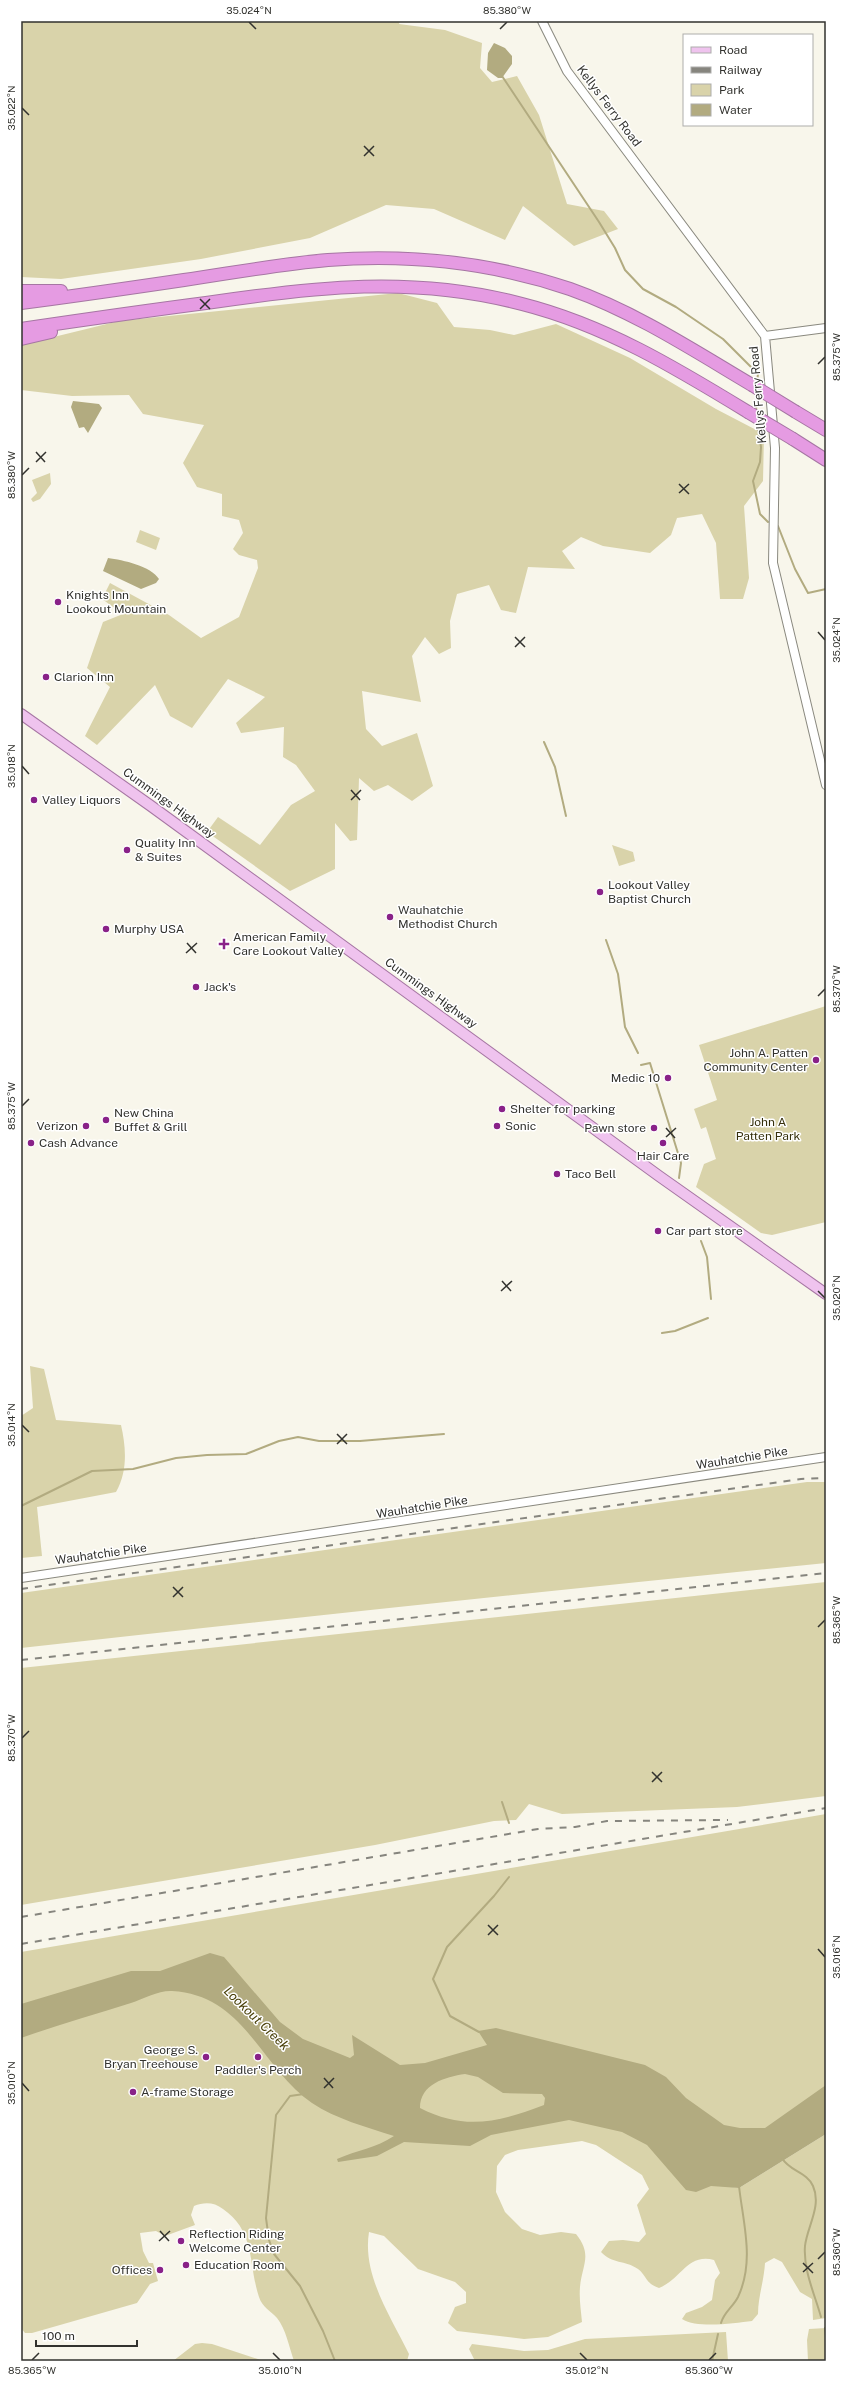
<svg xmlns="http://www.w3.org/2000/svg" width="847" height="2382" viewBox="0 0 847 2382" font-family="'Public Sans',sans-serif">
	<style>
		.green { fill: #d9d3aa }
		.water { fill: #b2ab80; fill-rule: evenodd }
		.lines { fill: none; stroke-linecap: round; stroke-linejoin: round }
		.stream { stroke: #b2ab80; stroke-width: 2 }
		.tertiary-casing { stroke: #8a897f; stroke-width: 10 }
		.primary-casing { stroke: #a676a3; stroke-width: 12 }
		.motorway-casing { stroke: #a676a3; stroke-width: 14 }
		.tertiary { stroke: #fff; stroke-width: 8 }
		.primary { stroke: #efc3ee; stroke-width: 10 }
		.motorway { stroke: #e59be2; stroke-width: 12 }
		.rail { stroke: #86857e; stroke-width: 2; stroke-dasharray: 7 7; stroke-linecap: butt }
		.motorway-bridge-casing { stroke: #a676a3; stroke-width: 14; stroke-linecap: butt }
		.motorway-bridge { stroke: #e59be2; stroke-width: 12 }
		.ticks { fill: none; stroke: #32322e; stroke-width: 1.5 }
		.poi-dot { fill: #892188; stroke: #fff; stroke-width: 1.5 }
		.labels { text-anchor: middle; stroke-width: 3; stroke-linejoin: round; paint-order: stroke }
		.street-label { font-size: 12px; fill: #32322e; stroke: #fff }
		.poi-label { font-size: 12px; fill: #32322e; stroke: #fff; text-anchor: start }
		.park-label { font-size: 12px; fill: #36300c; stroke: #fff }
		.water-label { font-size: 13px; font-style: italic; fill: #494009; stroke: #fff }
		.neatline { fill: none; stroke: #32322e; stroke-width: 1.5 }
		.ticks-label { font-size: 10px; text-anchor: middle; fill: #32322e }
	</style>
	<rect width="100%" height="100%" fill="#f8f6eb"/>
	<path class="green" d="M 21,21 L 400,21 L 399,24 L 445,30 L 482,43 L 480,68 L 492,82 L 517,76 L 539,115 L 567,204 L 604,211 L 618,229 L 574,246 L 523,206 L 505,240 L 434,209 L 386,205 L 310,238 L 201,259 L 61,279 L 21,277 Z
		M 398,293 L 437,303 L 454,327 L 490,330 L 514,335 L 556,324 L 630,358 L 716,409 L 764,434 L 763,481 L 744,506 L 749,578 L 743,599 L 720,599 L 716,543 L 702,514 L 677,518 L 671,535 L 650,553 L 603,546 L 581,537 L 562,551 L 575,569 L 528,567 L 516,613 L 501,610 L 489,585 L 457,594 L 450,621 L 451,648 L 439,654 L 425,637 L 412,656 L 421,702 L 362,691 L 366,729 L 382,746 L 417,733 L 433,786 L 412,801 L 388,785 L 374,791 L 359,778 L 357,840 L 350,841 L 335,823 L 335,869 L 290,891 L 207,832 L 218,817 L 260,845 L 291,805 L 315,791 L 296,765 L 283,757 L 284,727 L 241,733 L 236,723 L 265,697 L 228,679 L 192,728 L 170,716 L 155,685 L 97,745 L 85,736 L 110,687 L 87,668 L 103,622 L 123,614 L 102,599 L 110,583 L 169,615 L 201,638 L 239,617 L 258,568 L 257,560 L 239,555 L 233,549 L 243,533 L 239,520 L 222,516 L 222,494 L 197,487 L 183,463 L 204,425 L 143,414 L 129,395 L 72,396 L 21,390 L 21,345 L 119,321 Z
		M 50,473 L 51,484 L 40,499 L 33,502 L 31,499 L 37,493 L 32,480 Z
		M 140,530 L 160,538 L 156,550 L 136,542 Z
		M 612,845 L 633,852 L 635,861 L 619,866 Z
		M 826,1006 L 826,1222 L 772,1235 L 761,1233 L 696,1187 L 704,1164 L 716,1159 L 706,1127 L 701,1129 L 694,1109 L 717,1100 L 699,1045 Z
		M 30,1366 L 44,1369 L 56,1420 L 121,1425 C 126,1447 128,1471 116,1492 L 37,1507 L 42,1556 L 21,1558 L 21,1416 L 33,1408 Z
		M 807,1482 L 826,1482 L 826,1563 C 558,1590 289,1618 21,1648 L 21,1593 Z
		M 826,1582 L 826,1796 L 737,1807 L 562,1814 L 529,1804 L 516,1820 L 494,1821 L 375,1845 L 21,1905 L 21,1668 Z
		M 826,1814 L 826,2133 L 733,2187 L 739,2188 L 826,2134 L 826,2318 L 813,2320 L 812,2299 L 800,2292 L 782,2262 L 774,2258 L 765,2263 C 764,2281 758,2297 758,2314 L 752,2321 C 734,2323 698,2329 682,2319 L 686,2313 L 702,2307 L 712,2300 L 715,2280 L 720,2273 L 714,2260 C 687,2253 681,2280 659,2288 C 645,2283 647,2276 638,2269 C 625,2260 612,2264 601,2252 L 609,2241 L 623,2240 L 639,2242 L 646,2234 L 637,2205 L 649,2189 L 642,2175 L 596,2145 L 582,2141 L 518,2150 L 505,2155 L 497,2166 L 496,2192 L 505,2212 L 522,2229 L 540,2235 L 561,2232 L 576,2234 C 593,2255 582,2265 580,2287 C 579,2299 581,2311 582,2322 L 548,2337 L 524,2339 L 457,2331 L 448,2323 L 455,2307 L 466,2303 L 466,2292 L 455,2282 L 418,2269 L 384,2236 L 369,2232 C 362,2275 391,2317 409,2354 L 407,2361 L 294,2361 C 289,2347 286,2329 277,2318 C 271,2311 262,2307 259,2297 C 248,2264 256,2232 223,2209 C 214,2202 204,2202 194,2206 L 191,2215 L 195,2225 L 165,2236 L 156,2231 L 140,2233 L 143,2251 L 149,2263 L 153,2263 L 158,2281 L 150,2284 L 137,2303 L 32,2333 L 25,2333 L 21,2328 L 21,1952 Z
		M 826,2328 L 826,2361 L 808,2361 L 807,2340 L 809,2329 Z
		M 726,2332 L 728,2361 L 475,2361 L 469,2349 L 472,2344 L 524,2351 L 548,2350 L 585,2339 Z
		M 202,2343 L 212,2344 L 264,2361 L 173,2361 L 195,2344 Z"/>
	<path class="water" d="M 494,43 L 505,48 L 512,56 L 512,64 L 502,78 L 498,78 L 487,70 L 488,53 Z
		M 73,401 L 99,404 L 102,408 L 88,433 L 84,427 L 79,428 L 71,407 Z
		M 108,558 C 123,560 151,566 159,579 L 156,583 L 141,589 L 103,571 Z
		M 210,1953 L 224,1957 L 280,2022 L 303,2039 L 350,2058 L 354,2055 L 352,2035 L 400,2065 L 425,2063 L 487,2045 L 478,2031 L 496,2028 L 645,2065 L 666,2077 L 686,2098 L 724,2125 L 740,2128 L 765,2128 L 826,2085 L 826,2134 L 739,2188 L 711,2186 L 696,2192 L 686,2190 L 647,2145 L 622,2132 L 569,2120 L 491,2135 L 470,2146 L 404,2142 L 377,2156 L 338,2162 L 337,2159 C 357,2150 376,2148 394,2136 C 366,2127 336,2119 312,2103 C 260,2067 245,1995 172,1991 C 160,1990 143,1999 131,2003 C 94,2015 57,2025 21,2038 L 21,2004 L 131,1971 L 160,1971 ZM 465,2074 L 478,2077 L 503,2093 L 542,2094 L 545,2098 L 544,2105 C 499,2122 465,2131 420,2108 C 420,2084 445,2077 465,2074 Z"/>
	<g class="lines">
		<path class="stream" d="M 502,76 L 599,222 L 615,248 L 625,270 L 643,289 L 676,307 L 723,339 L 758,374 L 757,382
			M 756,412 L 757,393
			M 757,423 L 761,447 L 760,462 L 753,481 L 760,514 L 768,522
			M 778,526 L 795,569 L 808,593 L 826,589
			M 544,742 L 555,767 L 566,816
			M 606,940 L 618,974 L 625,1027 L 638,1053
			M 641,1065 L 650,1063 L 681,1163 L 679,1178
			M 701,1241 L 707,1257 L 711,1299
			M 662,1333 L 675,1331 L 708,1318
			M 21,1506 L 92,1471 L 133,1469 L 176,1458 L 207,1455 L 246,1454 L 279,1441 L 298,1437 L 319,1441 L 360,1441 L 444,1434
			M 502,1802 L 509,1823
			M 479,2032 L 450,2016 L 433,1979 L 447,1947 L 494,1896 L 509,1877
			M 304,2094 L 290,2096 L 276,2115 L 266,2218 L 269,2240 L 274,2254 L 300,2286 L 323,2331 L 335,2361
			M 782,2158 C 789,2171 807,2172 813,2186 C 822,2206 807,2227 805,2246 C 803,2270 815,2295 821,2317
			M 721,2323 C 724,2312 733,2307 738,2297 C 755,2261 743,2223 739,2186
			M 825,2328 L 826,2337
			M 712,2361 L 718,2334"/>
		<defs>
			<path id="tertiary" d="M 542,21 L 567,71 L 765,336 L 775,448 L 773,563 L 826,785
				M 765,336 L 826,328
				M 21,1578 L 826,1457"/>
			<path id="primary" d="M 21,714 L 151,806 L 659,1176 L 826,1294"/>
			<path id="motorway" d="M 21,291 L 61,291
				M 21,303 C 75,296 130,288 184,280 C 232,273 280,264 328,260 C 409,254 493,263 570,289 C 635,312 693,350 752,385
				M 21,329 C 82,320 144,311 206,303 C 314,287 414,275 522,304 C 605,325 676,368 748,412
				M 21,339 L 51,332
				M 796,412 L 826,430
				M 793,439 L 826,460"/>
		</defs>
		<use href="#tertiary" class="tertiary-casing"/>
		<use href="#primary" class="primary-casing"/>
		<use href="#motorway" class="motorway-casing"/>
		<use href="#tertiary" class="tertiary"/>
		<use href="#primary" class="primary"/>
		<use href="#motorway" class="motorway"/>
		<path class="rail" d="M 21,1589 L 801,1479 L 826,1478
			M 21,1660 L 826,1573
			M 21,1917 L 538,1829 L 575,1827 L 607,1821 L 728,1820
			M 21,1944 L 826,1808"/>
		<defs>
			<path id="motorway-bridge" d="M 752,385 L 796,412
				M 748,412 L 793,439"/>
		</defs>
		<use href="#motorway-bridge" class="motorway-bridge-casing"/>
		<use href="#motorway-bridge" class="motorway-bridge"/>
	</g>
	<path class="ticks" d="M 249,22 L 256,29M 500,29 L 507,22M 22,108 L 29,115M 364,146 L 374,156M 364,156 L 374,146M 200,299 L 210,309M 200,309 L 210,299M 818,364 L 825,357M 36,452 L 45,462M 36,462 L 46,452M 22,475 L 29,468M 679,484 L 689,494M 679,493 L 689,484M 818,632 L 825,640M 515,637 L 525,647M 515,647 L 525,637M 22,766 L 29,774M 351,790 L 360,800M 351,800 L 361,790M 187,943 L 196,953M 186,953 L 197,943M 818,996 L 825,989M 22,1106 L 29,1099M 666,1128 L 675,1138M 666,1137 L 676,1128M 502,1281 L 511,1291M 501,1291 L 512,1281M 818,1291 L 825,1298M 22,1425 L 29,1432M 337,1434 L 347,1444M 337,1444 L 347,1434M 173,1587 L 183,1597M 173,1597 L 183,1587M 818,1627 L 825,1620M 22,1738 L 29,1731M 652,1772 L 662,1782M 652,1782 L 662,1772M 488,1925 L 498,1935M 488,1935 L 498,1925M 818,1949 L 825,1957M 324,2078 L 333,2088M 22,2083 L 29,2091M 324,2088 L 334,2078M 160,2231 L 169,2241M 159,2241 L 170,2231M 818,2259 L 825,2252M 803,2263 L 813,2273M 803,2272 L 813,2263M 273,2353 L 280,2360M 580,2353 L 587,2360M 32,2360 L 39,2353M 709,2360 L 716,2353"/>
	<g class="poi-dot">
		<circle cx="58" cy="602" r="4"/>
		<circle cx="46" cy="677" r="4"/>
		<circle cx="34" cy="800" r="4"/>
		<circle cx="127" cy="850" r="4"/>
		<circle cx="600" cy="892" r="4"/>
		<circle cx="390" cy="917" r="4"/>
		<circle cx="106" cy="929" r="4"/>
		<path d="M222 938h4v4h4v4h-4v4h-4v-4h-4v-4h4z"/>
		<circle cx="196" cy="987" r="4"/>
		<circle cx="816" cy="1060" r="4"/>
		<circle cx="668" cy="1078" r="4"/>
		<circle cx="502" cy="1109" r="4"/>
		<circle cx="106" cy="1120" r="4"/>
		<circle cx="86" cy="1126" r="4"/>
		<circle cx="497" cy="1126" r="4"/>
		<circle cx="654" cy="1128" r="4"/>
		<circle cx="31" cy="1143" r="4"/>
		<circle cx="663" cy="1143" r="4"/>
		<circle cx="557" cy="1174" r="4"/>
		<circle cx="658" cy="1231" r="4"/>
		<circle cx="206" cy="2057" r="4"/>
		<circle cx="258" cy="2057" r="4"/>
		<circle cx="133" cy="2092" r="4"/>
		<circle cx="181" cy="2241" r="4"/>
		<circle cx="186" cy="2265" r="4"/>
		<circle cx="160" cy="2270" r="4"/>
	</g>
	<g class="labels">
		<g class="street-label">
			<text transform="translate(609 106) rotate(53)" y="4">Kellys Ferry Road</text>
			<text transform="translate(758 395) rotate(-95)" y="4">Kellys Ferry Road</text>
			<text transform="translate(169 803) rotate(36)" y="4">Cummings Highway</text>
			<text transform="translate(431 993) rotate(36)" y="4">Cummings Highway</text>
			<text transform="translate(742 1458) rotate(-9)" y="4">Wauhatchie Pike</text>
			<text transform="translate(422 1507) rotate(-9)" y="4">Wauhatchie Pike</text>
			<text transform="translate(101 1554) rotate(-8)" y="4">Wauhatchie Pike</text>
		</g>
		<g class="poi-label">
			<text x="66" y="599">Knights Inn<tspan x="66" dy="14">Lookout Mountain</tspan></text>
			<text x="54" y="681">Clarion Inn</text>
			<text x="42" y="804">Valley Liquors</text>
			<text x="135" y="847">Quality Inn<tspan x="135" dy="14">&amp; Suites</tspan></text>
			<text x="608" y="889">Lookout Valley<tspan x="608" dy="14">Baptist Church</tspan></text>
			<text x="398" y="914">Wauhatchie<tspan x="398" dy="14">Methodist Church</tspan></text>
			<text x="114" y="933">Murphy USA</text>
			<text x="233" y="941">American Family<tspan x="233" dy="14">Care Lookout Valley</tspan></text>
			<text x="204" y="991">Jack's</text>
			<text x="808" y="1057" text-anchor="end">John A. Patten<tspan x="808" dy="14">Community Center</tspan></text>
			<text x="660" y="1082" text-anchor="end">Medic 10</text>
			<text x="510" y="1113">Shelter for parking</text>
			<text x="114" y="1117">New China<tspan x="114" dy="14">Buffet &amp; Grill</tspan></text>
			<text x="78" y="1130" text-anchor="end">Verizon</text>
			<text x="505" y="1130">Sonic</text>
			<text x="646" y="1132" text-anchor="end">Pawn store</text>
			<text x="39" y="1147">Cash Advance</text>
			<text x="663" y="1160" text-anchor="middle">Hair Care</text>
			<text x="565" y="1178">Taco Bell</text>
			<text x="666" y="1235">Car part store</text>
			<text x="198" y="2054" text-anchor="end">George S.<tspan x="198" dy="14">Bryan Treehouse</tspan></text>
			<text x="258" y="2074" text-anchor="middle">Paddler's Perch</text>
			<text x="141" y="2096">A-frame Storage</text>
			<text x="189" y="2238">Reflection Riding<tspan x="189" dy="14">Welcome Center</tspan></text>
			<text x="194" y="2269">Education Room</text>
			<text x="152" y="2274" text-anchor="end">Offices</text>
		</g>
		<g class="park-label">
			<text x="768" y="1126">John A<tspan x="768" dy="14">Patten Park</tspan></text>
		</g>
		<g class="water-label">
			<text transform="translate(257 2018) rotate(44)" y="5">Lookout Creek</text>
		</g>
	</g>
	<rect width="847" height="2382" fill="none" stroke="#ffffff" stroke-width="44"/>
	<rect x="683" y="34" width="130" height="92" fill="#ffffff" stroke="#adadab"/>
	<rect x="691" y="47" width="20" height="6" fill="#efc3ee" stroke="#adadab"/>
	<text x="719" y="54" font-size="12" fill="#32322e">Road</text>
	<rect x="691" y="67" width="20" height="6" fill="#86857e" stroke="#adadab"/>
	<text x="719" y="74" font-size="12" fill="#32322e">Railway</text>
	<rect x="691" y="84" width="20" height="12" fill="#d9d3aa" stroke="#adadab"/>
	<text x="719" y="94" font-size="12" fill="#32322e">Park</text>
	<rect x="691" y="104" width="20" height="12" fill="#b2ab80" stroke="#adadab"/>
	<text x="719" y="114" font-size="12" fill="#32322e">Water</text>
	<path d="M36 2340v6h101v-6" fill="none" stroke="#32322e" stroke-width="2"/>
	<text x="42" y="2340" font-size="12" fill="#32322e" stroke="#ffffff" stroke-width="3" paint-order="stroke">100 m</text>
	<rect x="22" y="22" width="803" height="2338" class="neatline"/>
	<g class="ticks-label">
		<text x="249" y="14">35.024°N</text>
		<text x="507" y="14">85.380°W</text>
		<text transform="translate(11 108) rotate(-90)" y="4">35.022°N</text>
		<text transform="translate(836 357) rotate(-90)" y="4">85.375°W</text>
		<text transform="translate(11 475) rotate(-90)" y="4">85.380°W</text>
		<text transform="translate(836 640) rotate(-90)" y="4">35.024°N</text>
		<text transform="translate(11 766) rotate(-90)" y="4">35.018°N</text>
		<text transform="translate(836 989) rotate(-90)" y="4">85.370°W</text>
		<text transform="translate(11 1106) rotate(-90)" y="4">85.375°W</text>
		<text transform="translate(836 1298) rotate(-90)" y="4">35.020°N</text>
		<text transform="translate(11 1425) rotate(-90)" y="4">35.014°N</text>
		<text transform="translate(836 1620) rotate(-90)" y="4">85.365°W</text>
		<text transform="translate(11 1738) rotate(-90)" y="4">85.370°W</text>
		<text transform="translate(836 1957) rotate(-90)" y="4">35.016°N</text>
		<text transform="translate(11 2083) rotate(-90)" y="4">35.010°N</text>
		<text transform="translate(836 2252) rotate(-90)" y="4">85.360°W</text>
		<text x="32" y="2374">85.365°W</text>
		<text x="280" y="2374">35.010°N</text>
		<text x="587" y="2374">35.012°N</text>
		<text x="709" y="2374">85.360°W</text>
	</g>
</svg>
